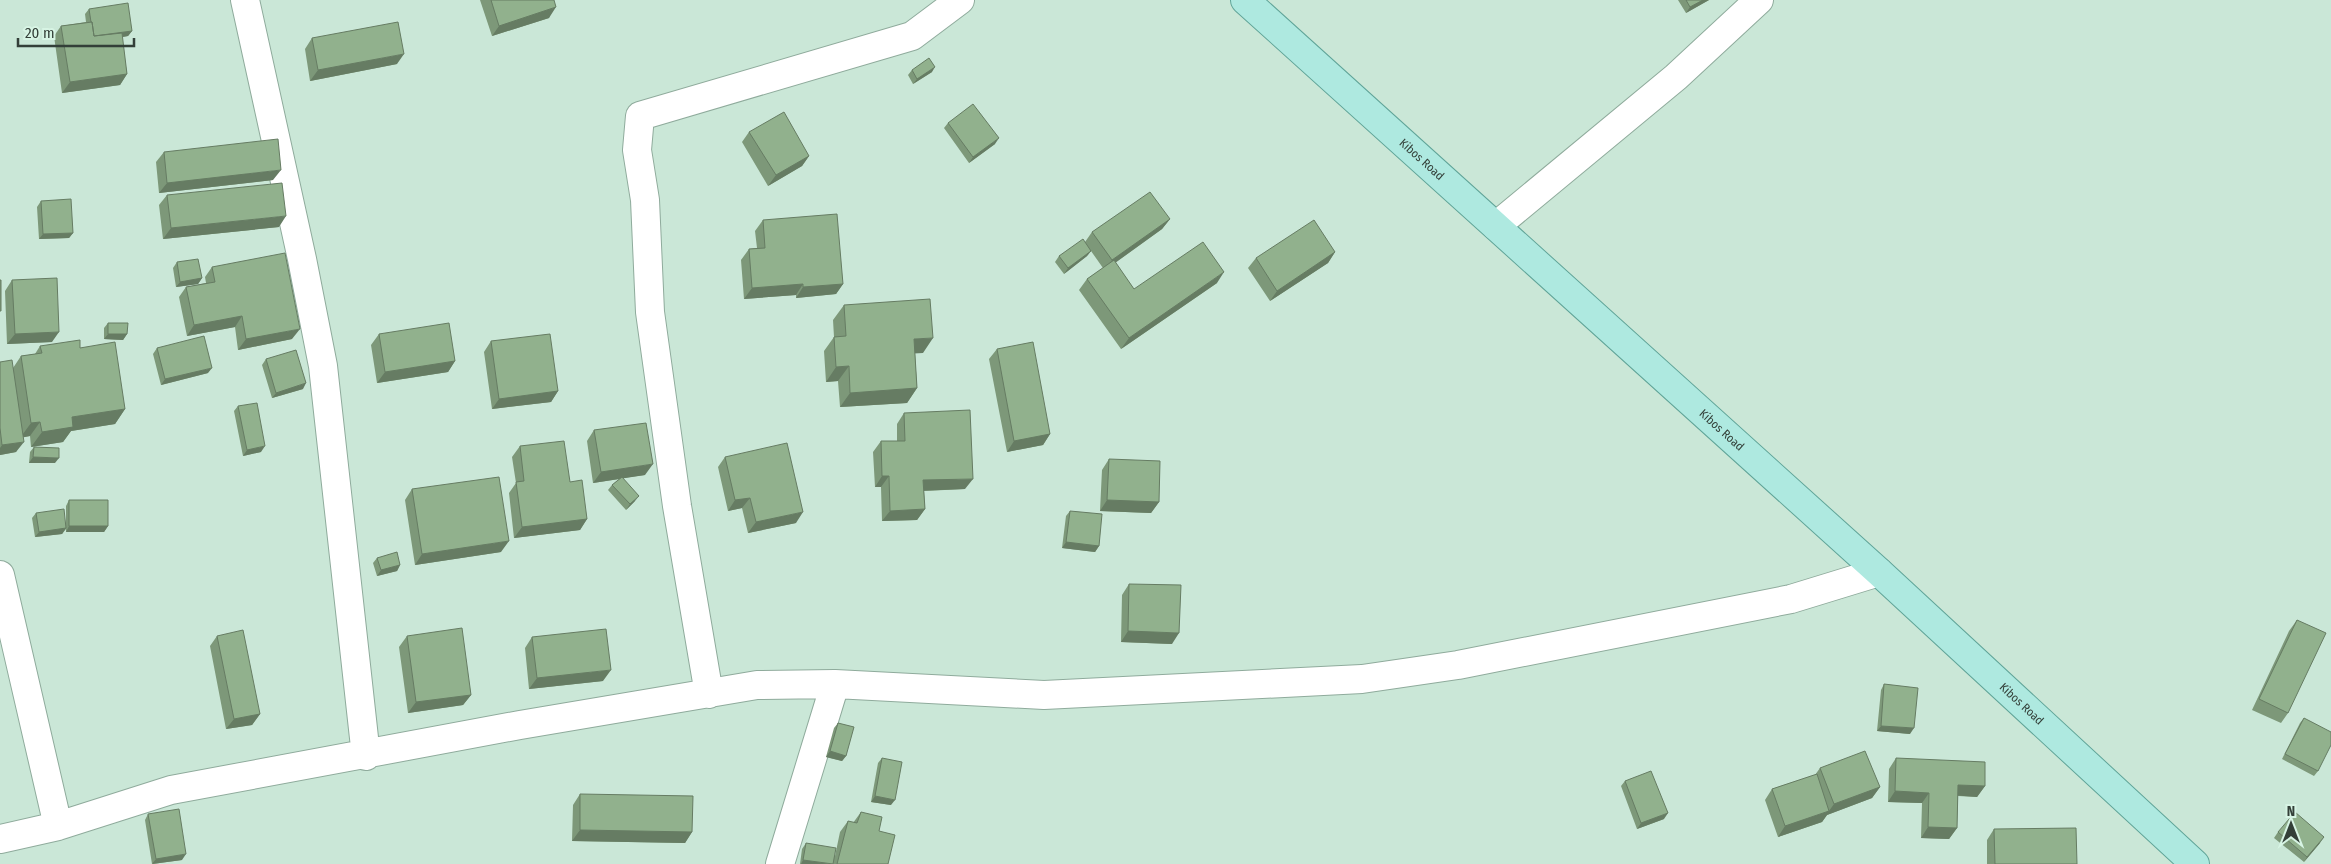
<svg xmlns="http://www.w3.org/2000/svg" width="2331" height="864" viewBox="0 0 2331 864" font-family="'Fira Sans Condensed',sans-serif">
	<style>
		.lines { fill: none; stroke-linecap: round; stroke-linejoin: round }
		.minor-casing { stroke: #8fab9c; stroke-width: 30 }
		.primary-casing { stroke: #60a498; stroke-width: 30 }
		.minor { stroke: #fff; stroke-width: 28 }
		.primary { stroke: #aee9e0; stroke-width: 28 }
		.wall { fill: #7d9879 }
		.shaded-wall { fill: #667c63 }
		.building { fill: #91b18d; stroke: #667c63 }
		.labels { text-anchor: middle; stroke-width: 4; stroke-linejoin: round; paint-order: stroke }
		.street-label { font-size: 12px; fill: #333f38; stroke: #d7f4e4 }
	</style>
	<rect width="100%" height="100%" fill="#cae7d7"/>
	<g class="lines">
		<defs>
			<path id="minor" d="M 245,0 L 302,259 L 323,366 L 366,756
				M 1496,226 L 1676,77 L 1759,0
				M 0,575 L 58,826
				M 709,694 L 677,506 L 650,312 L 645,200 L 637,150 L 640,116 L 912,36 L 960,0
				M 0,839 L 58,826 L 171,790 L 520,725 L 757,685 L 835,684 L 1044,695 L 1362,679 L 1458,665 L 1791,599 L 1879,572
				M 780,864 L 835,684"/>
			<g id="primary">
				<path id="s1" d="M 1245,0 L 1879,572 L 2195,864"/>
			</g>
		</defs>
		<use href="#minor" class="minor-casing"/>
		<use href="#primary" class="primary-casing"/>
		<use href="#minor" class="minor"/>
		<use href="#primary" class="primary"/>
	</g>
	<path class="wall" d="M 480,0 L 554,0 L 549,18 L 492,36 Z
		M 1678,0 L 1709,0 L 1686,13 Z
		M 89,9 L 132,31 L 128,36 L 122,37 L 127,74 L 120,85 L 62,93 L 54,36 L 61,26 L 86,22 L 85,14 Z
		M 312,38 L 397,64 L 310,81 L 305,49 Z
		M 912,70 L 932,72 L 913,84 L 908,75 Z
		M 948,123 L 995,144 L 969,163 L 944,128 Z
		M 749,132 L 809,156 L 802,166 L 768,186 L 742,142 Z
		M 164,152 L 273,180 L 159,193 L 156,162 Z
		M 167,195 L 279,227 L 163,239 L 159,205 Z
		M 41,201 L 73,233 L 69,238 L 39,239 L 37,207 Z
		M 1170,219 L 1162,229 L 1115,263 L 1134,289 L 1217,283 L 1121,349 L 1079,290 L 1087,279 L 1103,268 L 1091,251 L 1087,256 L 1064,274 L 1055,262 L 1059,256 L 1085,242 L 1092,232 Z
		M 763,220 L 843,284 L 836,294 L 796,298 L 796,295 L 744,299 L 741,260 L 749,249 L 757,248 L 755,231 Z
		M 1335,252 L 1328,263 L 1270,301 L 1248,268 L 1256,258 Z
		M 177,262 L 202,278 L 198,284 L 176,287 L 173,268 Z
		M 212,267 L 292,339 L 238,350 L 235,327 L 187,336 L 179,297 L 186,287 L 206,283 L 205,277 Z
		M 12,280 L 52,342 L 7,344 L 5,291 Z
		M 844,305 L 923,353 L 915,353 L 917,388 L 907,403 L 840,407 L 838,381 L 826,382 L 824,351 L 834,337 L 833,320 Z
		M 108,323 L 127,334 L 123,340 L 104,339 L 104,328 Z
		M 379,334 L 455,361 L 448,372 L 377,383 L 371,345 Z
		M 491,341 L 558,391 L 551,402 L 492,409 L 484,352 Z
		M 40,346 L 80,348 L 125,409 L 115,424 L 71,431 L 63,442 L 31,447 L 30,436 L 23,437 L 16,452 L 0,455 L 0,362 L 13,368 L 21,356 L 35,354 Z
		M 157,348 L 208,373 L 161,385 L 153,354 Z
		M 997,349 L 1050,434 L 1043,445 L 1007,452 L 989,359 Z
		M 266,359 L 303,389 L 272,398 L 262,365 Z
		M 238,406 L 261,452 L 243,456 L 234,411 Z
		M 904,413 L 965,489 L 924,491 L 925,509 L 917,520 L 882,521 L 881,487 L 875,487 L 873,452 L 881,441 L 897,441 L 897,424 Z
		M 594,430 L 645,475 L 623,478 L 635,501 L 626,510 L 608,490 L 612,485 L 619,479 L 593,483 L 587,441 Z
		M 520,446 L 570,482 L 587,519 L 580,530 L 514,538 L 509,493 L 516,483 L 512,457 Z
		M 34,447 L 55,463 L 29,463 L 30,452 Z
		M 725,457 L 796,523 L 748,533 L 742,508 L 728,511 L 718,467 Z
		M 1109,459 L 1159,502 L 1151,513 L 1100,511 L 1102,470 Z
		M 412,489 L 501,552 L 415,565 L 405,500 Z
		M 69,500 L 108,526 L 104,532 L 66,532 L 66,529 L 62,534 L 35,537 L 32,518 L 36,513 L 66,523 L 66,506 Z
		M 1070,511 L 1099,546 L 1095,552 L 1062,548 L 1066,516 Z
		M 377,558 L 400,565 L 397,571 L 377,576 L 373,563 Z
		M 1129,584 L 1172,644 L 1121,642 L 1122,595 Z
		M 2297,620 L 2288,713 L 2281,723 L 2252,710 L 2289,631 Z
		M 217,636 L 260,714 L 252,725 L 226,729 L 210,646 Z
		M 407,636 L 471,695 L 463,705 L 408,713 L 399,647 Z
		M 532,637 L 603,681 L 529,689 L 525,648 Z
		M 1884,684 L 1910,734 L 1877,731 L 1881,690 Z
		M 2304,718 L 2318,771 L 2314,776 L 2282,759 L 2300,723 Z
		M 838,723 L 846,756 L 842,761 L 826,757 L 834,728 Z
		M 882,758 L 891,805 L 871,802 L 878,763 Z
		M 1896,758 L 1985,786 L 1977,797 L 1958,796 L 1957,828 L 1949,839 L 1921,838 L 1922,803 L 1888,802 L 1889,769 Z
		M 1820,768 L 1880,787 L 1872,798 L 1827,815 L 1822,822 L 1778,837 L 1765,800 L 1772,789 L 1815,775 Z
		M 1625,781 L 1664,819 L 1637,829 L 1621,786 Z
		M 580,794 L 692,832 L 685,843 L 572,841 L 573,805 Z
		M 861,812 L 879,831 L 888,864 L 800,864 L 802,849 L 806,843 L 835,856 L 840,832 L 848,821 L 853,823 Z
		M 148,814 L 182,860 L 152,864 L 145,820 Z
		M 1994,829 L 2077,864 L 1987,864 L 1987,840 Z
		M 2278,832 L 2320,843 L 2304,862 L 2274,838 Z"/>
	<path class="shaded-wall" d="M 1703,0 L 1709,0 L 1686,13 L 1690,7 Z
		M 556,7 L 549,18 L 492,36 L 499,26 Z
		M 132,31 L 128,36 L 89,43 L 93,37 Z
		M 404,54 L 397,64 L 310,81 L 318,70 Z
		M 935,67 L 932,72 L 913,84 L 917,79 Z
		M 127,74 L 120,85 L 62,93 L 70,82 Z
		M 999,138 L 995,144 L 969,163 L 973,157 Z
		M 809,156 L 802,166 L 768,186 L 776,175 Z
		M 281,170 L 273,180 L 159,193 L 167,183 Z
		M 286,216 L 279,227 L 163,239 L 171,228 Z
		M 1170,219 L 1162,229 L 1105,270 L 1112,260 Z
		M 73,233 L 69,238 L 39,239 L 43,234 Z
		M 1091,251 L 1087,256 L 1064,274 L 1068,268 Z
		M 1335,252 L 1328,263 L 1270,301 L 1277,291 Z
		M 1224,272 L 1217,283 L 1121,349 L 1129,338 Z
		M 202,278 L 198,284 L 176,287 L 180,282 Z
		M 803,284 L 796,295 L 744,299 L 752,288 Z
		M 843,284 L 836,294 L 796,298 L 803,287 Z
		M 242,316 L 235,327 L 187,336 L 194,325 Z
		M 300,329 L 292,339 L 238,350 L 246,339 Z
		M 59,332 L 52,342 L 7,344 L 15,334 Z
		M 108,334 L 127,334 L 123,340 L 104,339 Z
		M 933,338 L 923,353 L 904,354 L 914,339 Z
		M 455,361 L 448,372 L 377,383 L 385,372 Z
		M 849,366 L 838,381 L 826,382 L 836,367 Z
		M 212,368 L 208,373 L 161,385 L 165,379 Z
		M 306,383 L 303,389 L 272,398 L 276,393 Z
		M 917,388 L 907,403 L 840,407 L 850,393 Z
		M 558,391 L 551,402 L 492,409 L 499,399 Z
		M 125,409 L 115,424 L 71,431 L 63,442 L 31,447 L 42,432 L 72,417 Z
		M 40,422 L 30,436 L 20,438 L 31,423 Z
		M 1050,434 L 1043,445 L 1007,452 L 1014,441 Z
		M 24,442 L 16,452 L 0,455 L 0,448 L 2,445 Z
		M 265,446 L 261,452 L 243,456 L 247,450 Z
		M 33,457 L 59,458 L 55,463 L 29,463 Z
		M 653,464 L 645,475 L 593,483 L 601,472 Z
		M 882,476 L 889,476 L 881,487 L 875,487 Z
		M 973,479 L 965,489 L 916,491 L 923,480 Z
		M 639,496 L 635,501 L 626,510 L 630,504 Z
		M 750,498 L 742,508 L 728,511 L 735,500 Z
		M 1107,500 L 1159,502 L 1151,513 L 1100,511 Z
		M 925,509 L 917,520 L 882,521 L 890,511 Z
		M 803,512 L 796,523 L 748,533 L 756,522 Z
		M 587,519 L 580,530 L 514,538 L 522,527 Z
		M 69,526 L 108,526 L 104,532 L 66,532 Z
		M 66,528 L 62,534 L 35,537 L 39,532 Z
		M 509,541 L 501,552 L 415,565 L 422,554 Z
		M 1066,542 L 1099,546 L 1095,552 L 1062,548 Z
		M 400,565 L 397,571 L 377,576 L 381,570 Z
		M 1128,631 L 1179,633 L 1172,644 L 1121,642 Z
		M 611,670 L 603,681 L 529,689 L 537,678 Z
		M 471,695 L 463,705 L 408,713 L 416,702 Z
		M 260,714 L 252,725 L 226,729 L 234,719 Z
		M 1881,726 L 1914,728 L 1910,734 L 1877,731 Z
		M 830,751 L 846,756 L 842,761 L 826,757 Z
		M 1958,785 L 1985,786 L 1977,797 L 1951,795 Z
		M 1880,787 L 1872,798 L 1827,815 L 1822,822 L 1778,837 L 1785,826 L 1829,811 L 1834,804 Z
		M 1895,791 L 1929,793 L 1922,803 L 1888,802 Z
		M 875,796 L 895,800 L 891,805 L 871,802 Z
		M 1668,813 L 1664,819 L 1637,829 L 1641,823 Z
		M 1928,827 L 1957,828 L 1949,839 L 1921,838 Z
		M 580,830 L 692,832 L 685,843 L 572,841 Z
		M 2324,837 L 2320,843 L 2304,862 L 2307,857 Z
		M 186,854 L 182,860 L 152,864 L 156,859 Z
		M 803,860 L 830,864 L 801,864 Z"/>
	<path class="building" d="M 491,0 L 554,0 L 556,7 L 499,26 Z
		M 1686,0 L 1703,0 L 1690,7 Z
		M 128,3 L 132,31 L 94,36 L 92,22 L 91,22 L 89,9 Z
		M 92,22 L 94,36 L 122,33 L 127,74 L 70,82 L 61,26 Z
		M 398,22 L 404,54 L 318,70 L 312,38 Z
		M 929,58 L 935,67 L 917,79 L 912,70 Z
		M 973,104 L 999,138 L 973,157 L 948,123 Z
		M 784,112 L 809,156 L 776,175 L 749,132 Z
		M 278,139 L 281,170 L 167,183 L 164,152 Z
		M 282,183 L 286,216 L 171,228 L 167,195 Z
		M 1150,192 L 1170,219 L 1112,260 L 1092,232 Z
		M 71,199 L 73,233 L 43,234 L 41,201 Z
		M 837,214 L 843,284 L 803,287 L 803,284 L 752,288 L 749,249 L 765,248 L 763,220 Z
		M 1314,220 L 1335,252 L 1277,291 L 1256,258 Z
		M 1083,239 L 1091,251 L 1068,268 L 1059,256 Z
		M 1203,242 L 1224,272 L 1129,338 L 1087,279 L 1114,260 L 1134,289 Z
		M 285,253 L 300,329 L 246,339 L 242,316 L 194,325 L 186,287 L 215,282 L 212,267 Z
		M 198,259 L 202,278 L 180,282 L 177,262 Z
		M 57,278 L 59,332 L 15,334 L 12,280 Z
		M 0,280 L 1,280 L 1,311 L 0,311 Z
		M 930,299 L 933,338 L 914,339 L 917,388 L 850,393 L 849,366 L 836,367 L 834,337 L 846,336 L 844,305 Z
		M 108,323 L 128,323 L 127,334 L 108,334 Z
		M 449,323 L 455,361 L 385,372 L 379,334 Z
		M 550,334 L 558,391 L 499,399 L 491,341 Z
		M 204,336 L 212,368 L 165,379 L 157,348 Z
		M 80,340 L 80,348 L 115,342 L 125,409 L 72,417 L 73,427 L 42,432 L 40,422 L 31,423 L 21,356 L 42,353 L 40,346 Z
		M 1033,342 L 1050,434 L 1014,441 L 997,349 Z
		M 296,350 L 306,383 L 276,393 L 266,359 Z
		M 12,360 L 24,442 L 2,445 L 0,428 L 0,362 Z
		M 257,403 L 265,446 L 247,450 L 238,406 Z
		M 970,410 L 973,479 L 923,480 L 925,509 L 890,511 L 889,476 L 882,476 L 881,441 L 905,441 L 904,413 Z
		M 646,423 L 653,464 L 601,472 L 594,430 Z
		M 564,441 L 570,482 L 582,480 L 587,519 L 522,527 L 516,482 L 524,481 L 520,446 Z
		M 787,443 L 803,512 L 756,522 L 750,498 L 735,500 L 725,457 Z
		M 34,447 L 59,448 L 59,458 L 33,457 Z
		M 1109,459 L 1160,461 L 1159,502 L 1107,500 Z
		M 499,477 L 509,541 L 422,554 L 412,489 Z
		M 622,477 L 639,496 L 630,504 L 612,485 Z
		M 69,500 L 108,500 L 108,526 L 69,526 Z
		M 64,509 L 66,528 L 39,532 L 36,513 Z
		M 1070,511 L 1102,514 L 1099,546 L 1066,542 Z
		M 397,552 L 400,565 L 381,570 L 377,558 Z
		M 1129,584 L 1181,585 L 1179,633 L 1128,631 Z
		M 2297,620 L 2326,633 L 2288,713 L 2259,699 Z
		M 462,628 L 471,695 L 416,702 L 407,636 Z
		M 606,629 L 611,670 L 537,678 L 532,637 Z
		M 243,630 L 260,714 L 234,719 L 217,636 Z
		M 1884,684 L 1918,688 L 1914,728 L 1881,726 Z
		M 2304,718 L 2331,732 L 2331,745 L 2318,771 L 2285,754 Z
		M 838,723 L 854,727 L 846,756 L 830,751 Z
		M 1865,751 L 1880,787 L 1834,804 L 1820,768 Z
		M 882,758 L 902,762 L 895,800 L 875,796 Z
		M 1896,758 L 1985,762 L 1985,786 L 1958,785 L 1957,828 L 1928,827 L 1929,793 L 1895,791 Z
		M 1651,771 L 1668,813 L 1641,823 L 1625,781 Z
		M 1817,774 L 1829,811 L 1785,826 L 1772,789 Z
		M 580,794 L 693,796 L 692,832 L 580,830 Z
		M 179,809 L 186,854 L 156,859 L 148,814 Z
		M 861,812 L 882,817 L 879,831 L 895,835 L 888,864 L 837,864 L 848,821 L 857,823 Z
		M 2295,812 L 2324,837 L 2307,857 L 2278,832 Z
		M 2076,828 L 2077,864 L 1995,864 L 1994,829 Z
		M 806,843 L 836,848 L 833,864 L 803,860 Z"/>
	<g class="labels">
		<g class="street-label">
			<text dy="4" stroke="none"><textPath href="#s1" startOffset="238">Kibos Road</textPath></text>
			<text dy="4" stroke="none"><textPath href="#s1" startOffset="642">Kibos Road</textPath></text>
			<text dy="4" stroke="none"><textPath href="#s1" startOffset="1048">Kibos Road</textPath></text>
		</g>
	</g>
	<g transform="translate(2291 824)" stroke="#d7f4e4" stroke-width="4" paint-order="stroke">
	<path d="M0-4L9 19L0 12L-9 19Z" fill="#333f38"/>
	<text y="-8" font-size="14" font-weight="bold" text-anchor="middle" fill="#333f38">N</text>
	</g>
	<path d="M18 38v8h116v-8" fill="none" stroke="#333f38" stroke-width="2.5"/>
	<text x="25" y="38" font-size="15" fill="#333f38" stroke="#d7f4e4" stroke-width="4" paint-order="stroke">20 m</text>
</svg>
